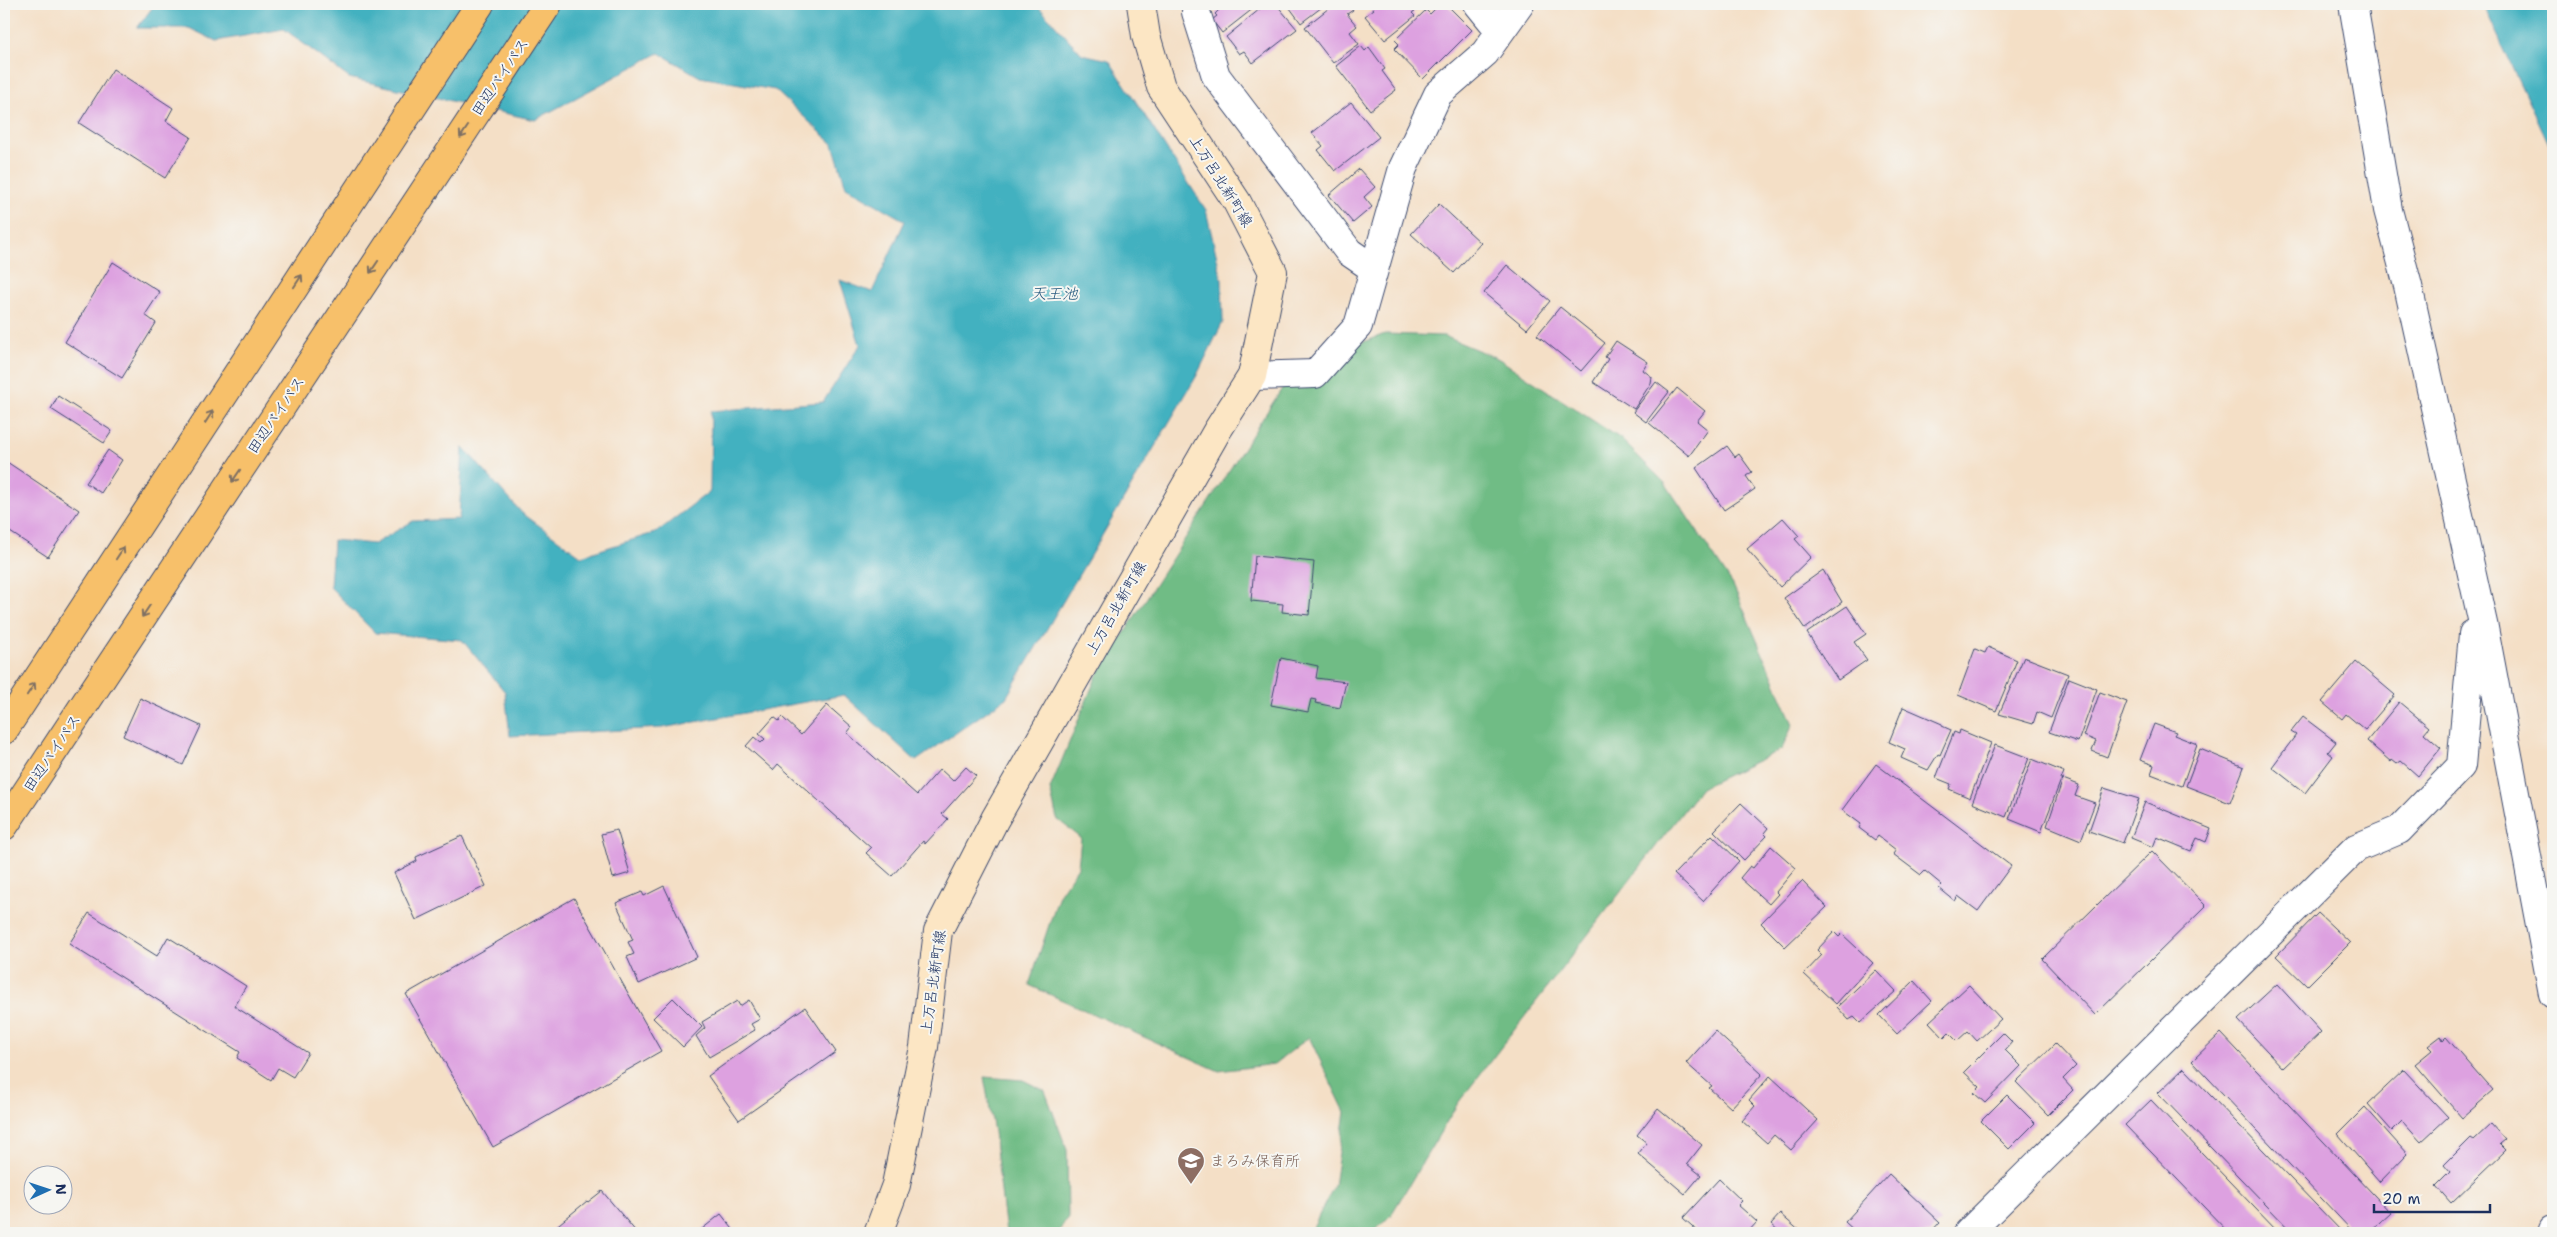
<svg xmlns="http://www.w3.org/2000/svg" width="2557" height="1237" viewBox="0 0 2557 1237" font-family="'Shantell Sans','Klee One',sans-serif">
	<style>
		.forest { fill: #6fbc85; stroke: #457672 }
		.water { fill: #43b1c0; stroke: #2f708f }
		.building { fill: #dda1e0 }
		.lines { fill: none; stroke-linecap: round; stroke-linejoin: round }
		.minor-casing { stroke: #3c496e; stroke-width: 30 }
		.secondary-casing { stroke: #3c496e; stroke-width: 30 }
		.trunk-casing { stroke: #3c496e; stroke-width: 30 }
		.minor { stroke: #fff; stroke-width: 28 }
		.secondary { stroke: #fce6c4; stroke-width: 28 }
		.trunk { stroke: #f7c06b; stroke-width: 28 }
		.oneway { stroke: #7e7064 }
		.labels { text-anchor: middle; stroke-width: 4; stroke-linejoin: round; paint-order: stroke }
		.street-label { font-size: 15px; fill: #1b2f5e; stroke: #f6f6f2 }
		.education-label { font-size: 15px; fill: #785e54; stroke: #f6f6f2; text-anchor: start }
		.water-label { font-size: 16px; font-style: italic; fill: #295c80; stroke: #f6f6f2 }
	</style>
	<rect width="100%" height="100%" fill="#f6f6f2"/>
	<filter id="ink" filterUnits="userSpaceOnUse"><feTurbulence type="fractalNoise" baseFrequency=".02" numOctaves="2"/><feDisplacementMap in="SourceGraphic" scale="10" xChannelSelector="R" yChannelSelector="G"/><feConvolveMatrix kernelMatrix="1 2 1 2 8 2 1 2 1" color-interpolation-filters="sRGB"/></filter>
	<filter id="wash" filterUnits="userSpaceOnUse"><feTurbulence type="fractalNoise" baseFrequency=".0096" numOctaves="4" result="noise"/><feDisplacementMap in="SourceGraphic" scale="20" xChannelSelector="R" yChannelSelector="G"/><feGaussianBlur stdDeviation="1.12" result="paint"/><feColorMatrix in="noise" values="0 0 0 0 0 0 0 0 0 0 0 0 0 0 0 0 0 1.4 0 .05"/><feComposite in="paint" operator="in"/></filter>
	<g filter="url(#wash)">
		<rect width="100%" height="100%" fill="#f4dfc6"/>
		<path class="forest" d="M 1385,334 L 1444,336 L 1499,359 L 1621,439 L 1665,483 L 1733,585 L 1793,724 L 1782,749 L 1701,788 L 1458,1103 L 1391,1215 L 1373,1233 L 1310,1233 L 1334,1186 L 1345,1112 L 1309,1037 L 1275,1064 L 1219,1071 L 1029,985 L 1059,895 L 1078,867 L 1081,838 L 1057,819 L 1050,789 L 1097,675 L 1283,387 L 1326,356 Z
			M 984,1077 L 1023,1080 L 1045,1091 L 1067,1150 L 1068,1217 L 1058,1233 L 1006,1233 L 994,1132 Z"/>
		<path class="water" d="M 155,4 L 1036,4 L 1082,54 L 1109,60 L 1206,210 L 1222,280 L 1223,322 L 1196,377 L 1006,698 L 916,761 L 844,695 L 662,728 L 510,736 L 505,692 L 462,640 L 375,633 L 330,587 L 333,540 L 374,544 L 413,521 L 459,519 L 463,447 L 522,513 L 581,556 L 657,532 L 710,491 L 711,411 L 823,402 L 860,345 L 840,280 L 872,292 L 905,221 L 846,187 L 833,144 L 775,90 L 700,77 L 659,53 L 535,120 L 349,78 L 284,29 L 216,41 L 189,28 L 137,28 Z
			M 2483,4 L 2553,4 L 2553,155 Z"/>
		<g id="blocks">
			<path class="building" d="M 1214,4 L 1259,4 L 1222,33 L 1212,20 L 1217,16 L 1215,14 L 1219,10 Z
				M 1266,4 L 1276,4 L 1297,29 L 1253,63 L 1244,51 L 1239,54 L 1226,37 Z
				M 1287,4 L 1326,4 L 1301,23 Z
				M 1334,4 L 1349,4 L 1353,10 L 1347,14 L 1357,26 L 1350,32 L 1359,44 L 1333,63 L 1305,27 Z
				M 1374,4 L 1422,4 L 1423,5 L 1412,13 L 1415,16 L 1385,40 L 1365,16 L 1374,9 L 1371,6 Z
				M 1440,4 L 1446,4 L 1472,30 L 1423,79 L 1394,49 L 1399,44 L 1395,40 L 1426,10 L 1430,14 Z
				M 1361,46 L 1365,51 L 1369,47 L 1385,69 L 1382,71 L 1396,90 L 1370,110 L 1336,66 Z
				M 113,69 L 173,108 L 166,121 L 191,137 L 165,178 L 79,123 Z
				M 1351,102 L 1379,137 L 1335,171 L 1318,150 L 1323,146 L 1312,133 Z
				M 1359,169 L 1375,187 L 1364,197 L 1372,207 L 1353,223 L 1329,195 Z
				M 1439,204 L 1481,243 L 1454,273 L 1411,234 Z
				M 113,262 L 160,292 L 145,315 L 156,323 L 122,378 L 65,342 Z
				M 1507,265 L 1550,301 L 1527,329 L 1484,293 Z
				M 1560,307 L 1605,343 L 1581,371 L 1537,335 Z
				M 1616,341 L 1648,362 L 1643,370 L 1652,377 L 1651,383 L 1634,409 L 1593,382 L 1608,359 L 1605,357 Z
				M 1656,382 L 1669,392 L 1646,422 L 1633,412 Z
				M 1677,388 L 1705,411 L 1697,421 L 1708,430 L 1689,456 L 1649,423 Z
				M 58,396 L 112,431 L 104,443 L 51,409 Z
				M 1727,446 L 1735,457 L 1739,454 L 1752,472 L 1746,476 L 1755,489 L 1724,510 L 1696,468 Z
				M 108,450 L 122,460 L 101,493 L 86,483 Z
				M 4,460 L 79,510 L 48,557 L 4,528 Z
				M 1783,518 L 1799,536 L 1795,539 L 1811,557 L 1780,587 L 1747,549 Z
				M 1255,556 L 1314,562 L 1309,615 L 1282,612 L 1283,604 L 1251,601 Z
				M 1823,570 L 1842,602 L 1805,629 L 1784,598 Z
				M 1847,606 L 1866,634 L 1854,642 L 1867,660 L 1838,680 L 1807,633 Z
				M 1988,647 L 2017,660 L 1996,711 L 1958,695 L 1975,649 L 1985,653 Z
				M 2024,657 L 2068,674 L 2051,718 L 2037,712 L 2033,724 L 1999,714 Z
				M 1281,658 L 1318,666 L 1316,678 L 1346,682 L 1340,708 L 1315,703 L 1316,700 L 1311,699 L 1308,712 L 1271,705 Z
				M 2356,662 L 2395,695 L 2365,730 L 2346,714 L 2342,719 L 2322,702 Z
				M 2069,678 L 2097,689 L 2078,742 L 2049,732 Z
				M 2100,692 L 2127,702 L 2107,757 L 2092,751 L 2096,741 L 2084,736 Z
				M 140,698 L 201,726 L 183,765 L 123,736 Z
				M 2399,702 L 2429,727 L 2424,733 L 2441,748 L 2418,776 L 2401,761 L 2397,764 L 2392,760 L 2391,762 L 2367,741 Z
				M 827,705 L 852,727 L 847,733 L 917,795 L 940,769 L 953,781 L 966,767 L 976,776 L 942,814 L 948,819 L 925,844 L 923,841 L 892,876 L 866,853 L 871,848 L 778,764 L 773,770 L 746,746 L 754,737 L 761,743 L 765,739 L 759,734 L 774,717 L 779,721 L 782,717 L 801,735 Z
				M 1903,707 L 1942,724 L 1942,726 L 1951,730 L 1940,755 L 1938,754 L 1928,770 L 1901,758 L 1905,749 L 1889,742 Z
				M 2303,717 L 2336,742 L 2328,752 L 2333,756 L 2305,793 L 2272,767 L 2296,735 L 2291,732 Z
				M 2154,724 L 2176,732 L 2174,735 L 2197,744 L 2182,786 L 2151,774 L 2154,765 L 2140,760 Z
				M 1960,730 L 1991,743 L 1970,798 L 1949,789 L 1951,784 L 1936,778 L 1954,732 L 1959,734 Z
				M 1995,745 L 2029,758 L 2006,817 L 1972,803 Z
				M 2200,749 L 2244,767 L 2230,803 L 2186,786 Z
				M 2032,759 L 2064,772 L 2041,832 L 2009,819 Z
				M 1876,764 L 2011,866 L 1978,911 L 1958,896 L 1955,901 L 1939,888 L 1942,885 L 1925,871 L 1921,875 L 1893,854 L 1896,850 L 1878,836 L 1875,840 L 1859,828 L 1861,824 L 1842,810 Z
				M 2063,779 L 2079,785 L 2075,796 L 2095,803 L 2081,840 L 2047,826 Z
				M 2104,788 L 2139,799 L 2123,843 L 2089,831 Z
				M 2145,802 L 2211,829 L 2206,842 L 2197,838 L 2191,851 L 2157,837 L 2153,847 L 2131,838 Z
				M 1741,803 L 1768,828 L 1764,833 L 1767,836 L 1744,860 L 1714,831 Z
				M 617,830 L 630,873 L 613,878 L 601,834 Z
				M 1712,835 L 1739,861 L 1703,901 L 1674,874 Z
				M 462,836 L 486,886 L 416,920 L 394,873 L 417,861 L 416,857 Z
				M 1771,846 L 1796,868 L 1776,892 L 1778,894 L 1769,904 L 1740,878 L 1750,866 L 1753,868 Z
				M 2152,851 L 2206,906 L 2095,1015 L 2042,959 Z
				M 1802,881 L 1827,907 L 1785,947 L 1761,923 Z
				M 664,886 L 697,957 L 639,984 L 627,957 L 634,954 L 628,942 L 633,940 L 616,903 L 642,892 L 644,896 Z
				M 574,898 L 661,1051 L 493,1147 L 406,994 Z
				M 89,913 L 157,956 L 168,937 L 246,986 L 234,1006 L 308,1053 L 293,1077 L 278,1068 L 271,1080 L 237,1058 L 240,1052 L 69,944 Z
				M 2318,913 L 2350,943 L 2307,986 L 2276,956 Z
				M 1834,932 L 1839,937 L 1842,934 L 1873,963 L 1836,1004 L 1804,974 L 1822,955 L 1817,950 Z
				M 1876,970 L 1896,991 L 1860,1023 L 1854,1017 L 1849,1020 L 1837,1007 Z
				M 1914,981 L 1932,1001 L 1897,1034 L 1879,1015 Z
				M 2277,984 L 2321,1032 L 2283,1068 L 2238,1020 Z
				M 1969,985 L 2001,1019 L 1977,1041 L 1968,1031 L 1957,1041 L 1949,1033 L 1944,1038 L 1929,1022 Z
				M 673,998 L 702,1027 L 683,1047 L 653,1018 Z
				M 749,1000 L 760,1019 L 751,1024 L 755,1030 L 709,1057 L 696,1036 L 705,1028 L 702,1022 L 737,1001 L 740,1006 Z
				M 805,1007 L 836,1052 L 739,1120 L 708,1076 Z
				M 1715,1031 L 1762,1074 L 1731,1108 L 1709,1088 L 1712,1086 L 1686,1063 Z
				M 2003,1033 L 2012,1042 L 2005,1050 L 2021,1066 L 1985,1103 L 1974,1093 L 1980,1087 L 1964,1072 Z
				M 2221,1033 L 2391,1213 L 2369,1233 L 2354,1233 L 2192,1061 Z
				M 2441,1036 L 2443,1040 L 2446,1037 L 2493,1091 L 2462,1118 L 2415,1064 L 2432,1050 L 2428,1046 Z
				M 2055,1044 L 2076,1066 L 2063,1079 L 2073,1090 L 2048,1115 L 2016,1082 Z
				M 2184,1068 L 2343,1233 L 2293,1233 L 2158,1093 Z
				M 2404,1070 L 2448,1117 L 2421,1142 L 2402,1121 L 2392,1131 L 2368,1104 Z
				M 1770,1076 L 1818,1120 L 1791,1150 L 1774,1135 L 1767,1143 L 1742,1121 L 1755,1106 L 1749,1100 Z
				M 2007,1095 L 2035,1123 L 2009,1149 L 1981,1121 Z
				M 2151,1100 L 2279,1233 L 2229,1233 L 2125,1125 Z
				M 2365,1107 L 2407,1154 L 2380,1182 L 2338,1134 Z
				M 1658,1108 L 1702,1145 L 1687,1164 L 1701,1175 L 1685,1194 L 1638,1154 L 1647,1143 L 1637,1135 Z
				M 2491,1124 L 2505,1140 L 2500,1144 L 2506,1150 L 2451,1203 L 2436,1186 L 2450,1172 L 2444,1165 L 2471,1138 L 2474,1140 Z
				M 1889,1174 L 1940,1222 L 1930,1233 L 1857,1233 L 1845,1222 Z
				M 1719,1179 L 1742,1201 L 1738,1205 L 1757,1222 L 1747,1233 L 1700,1233 L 1683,1218 Z
				M 602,1191 L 637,1233 L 548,1233 L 587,1201 L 588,1202 Z
				M 721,1214 L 736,1233 L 697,1233 Z
				M 1780,1214 L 1802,1233 L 1781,1233 L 1771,1224 Z"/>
		</g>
	</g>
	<g filter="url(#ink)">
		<use href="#blocks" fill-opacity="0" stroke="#3c496e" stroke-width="1"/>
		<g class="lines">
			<defs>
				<path id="minor" d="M 1197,4 L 1196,12 L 1216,76 L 1349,252 L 1374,269
					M 1478,4 L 1500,31
					M 2353,4 L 2388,210 L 2408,286 L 2484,628 L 2553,994
					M 1252,376 L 1315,374 L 1358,326 L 1403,168 L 1438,94 L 1485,53 L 1520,4
					M 1968,1233 L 2356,848 L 2399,830 L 2461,766 L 2473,634 L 2483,629
					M 2552,1233 L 2553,1230"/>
				<path id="secondary" d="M 878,1233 L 896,1185 L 924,1047 L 938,931 L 995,819 L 1217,431 L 1252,376 L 1273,272 L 1237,202 L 1161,87 L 1146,36 L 1141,4"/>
				<path id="trunk" d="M 4,730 L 480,4
					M 4,826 L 548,4"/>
			</defs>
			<use href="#minor" class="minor-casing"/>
			<use href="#secondary" class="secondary-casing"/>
			<use href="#trunk" class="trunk-casing"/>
			<use href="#minor" class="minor"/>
			<use href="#secondary" class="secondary"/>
			<use href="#trunk" class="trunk"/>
		</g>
		<defs><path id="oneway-shaft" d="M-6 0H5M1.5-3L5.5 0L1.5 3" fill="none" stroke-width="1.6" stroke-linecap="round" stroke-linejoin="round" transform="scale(1.25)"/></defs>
		<g class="oneway">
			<use href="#oneway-shaft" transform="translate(464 132) rotate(124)"/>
			<use href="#oneway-shaft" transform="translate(374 267) rotate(124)"/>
			<use href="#oneway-shaft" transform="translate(298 281) rotate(-57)"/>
			<use href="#oneway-shaft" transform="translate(209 417) rotate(-57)"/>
			<use href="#oneway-shaft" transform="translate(236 476) rotate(124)"/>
			<use href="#oneway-shaft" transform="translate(120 553) rotate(-57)"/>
			<use href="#oneway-shaft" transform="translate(146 611) rotate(124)"/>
			<use href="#oneway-shaft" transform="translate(31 689) rotate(-57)"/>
		</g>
	</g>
	<defs>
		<symbol id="school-pin" viewBox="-11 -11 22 30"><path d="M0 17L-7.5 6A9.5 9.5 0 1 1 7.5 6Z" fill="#8d6e63" stroke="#f6f6f2"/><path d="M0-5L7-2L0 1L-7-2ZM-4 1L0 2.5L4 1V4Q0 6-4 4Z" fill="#fff"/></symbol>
	</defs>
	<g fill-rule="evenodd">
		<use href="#school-pin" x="1175" y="1145" width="32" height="43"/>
	</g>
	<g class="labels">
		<g class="street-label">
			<text transform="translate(500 77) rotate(-56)" y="5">田辺バイパス</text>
			<text transform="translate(1221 181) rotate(58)" y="5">上万呂北新町線</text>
			<text transform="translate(276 415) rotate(-56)" y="5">田辺バイパス</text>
			<text transform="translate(1116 608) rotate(-60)" y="5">上万呂北新町線</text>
			<text transform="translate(52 753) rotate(-56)" y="5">田辺バイパス</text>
			<text transform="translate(933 982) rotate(-82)" y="5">上万呂北新町線</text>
		</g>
		<g class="education-label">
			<text x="1210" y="1166">まろみ保育所</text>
		</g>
		<g class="water-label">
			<text x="1054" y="299">天王池</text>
		</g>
	</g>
	<rect width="2557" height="1237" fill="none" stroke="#f6f6f2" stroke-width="20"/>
	<g transform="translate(48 1190) rotate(87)"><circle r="24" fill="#f6f6f2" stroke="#9ea6b7"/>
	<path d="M0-4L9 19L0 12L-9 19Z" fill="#1f6fb2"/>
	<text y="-8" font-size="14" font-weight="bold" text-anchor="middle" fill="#1b2f5e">N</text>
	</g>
	<path d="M2374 1204v8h116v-8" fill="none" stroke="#1b2f5e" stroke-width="2.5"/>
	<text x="2382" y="1204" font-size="15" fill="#1b2f5e" stroke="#f6f6f2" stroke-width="4" paint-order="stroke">20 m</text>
</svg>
